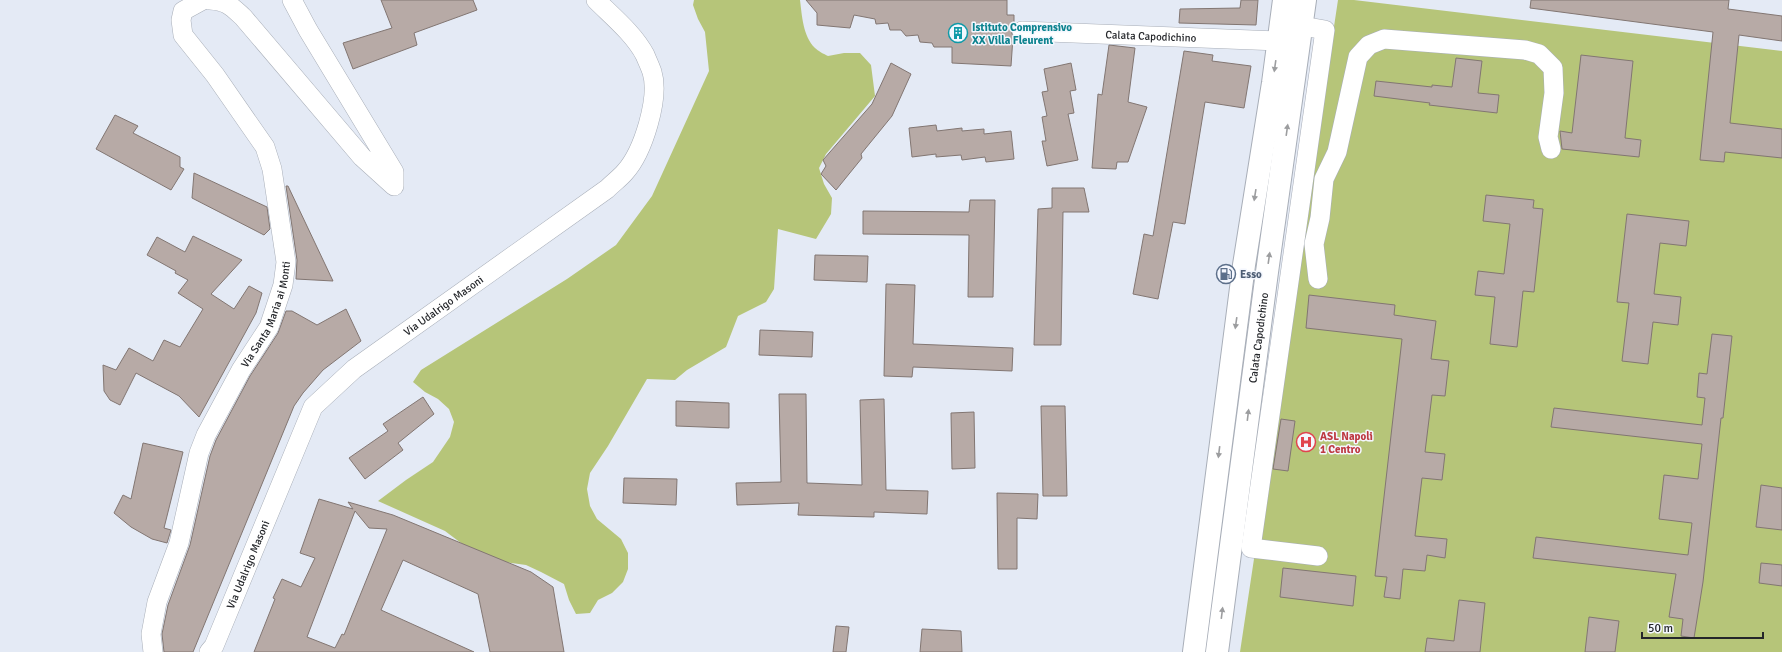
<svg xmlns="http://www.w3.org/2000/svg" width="1782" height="652" viewBox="0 0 1782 652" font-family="Signika,sans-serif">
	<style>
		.forest { fill: #b6c579 }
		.building { fill: #b7aaa6; stroke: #827672; fill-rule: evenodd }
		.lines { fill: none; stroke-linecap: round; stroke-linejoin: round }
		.minor-casing { stroke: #a8aeb8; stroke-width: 20 }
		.major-casing { stroke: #a8aeb8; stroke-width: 24 }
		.minor { stroke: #fff; stroke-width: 19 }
		.major { stroke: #fff; stroke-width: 22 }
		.oneway { fill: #9c9d9f }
		.labels { text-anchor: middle; stroke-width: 3; stroke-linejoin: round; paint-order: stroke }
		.culture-label { font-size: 11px; font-weight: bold; fill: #0d838f; stroke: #f4f7fe; text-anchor: start }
		.street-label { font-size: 11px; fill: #24262a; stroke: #f4f7fe }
		.service-label { font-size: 11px; font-weight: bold; fill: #4e5e75; stroke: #f4f7fe; text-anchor: start }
		.health-label { font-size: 11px; font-weight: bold; fill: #be3a42; stroke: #f4f7fe; text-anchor: start }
	</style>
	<rect width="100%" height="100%" fill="#e4eaf5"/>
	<path class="forest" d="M 694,0 L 800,0 C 802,16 803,36 815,48 C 818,51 824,54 828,56 L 844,53 L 860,53 L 871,65 L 875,96 L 826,154 L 819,168 L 824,184 L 832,198 L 831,214 L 816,239 L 778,229 L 774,289 L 766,302 L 738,316 L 726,347 L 687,370 L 675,380 L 647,379 L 608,446 L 590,473 L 587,489 L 590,506 L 597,519 L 621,539 L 628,553 L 628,569 L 623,582 L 612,593 L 598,600 L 590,613 L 576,614 L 569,600 L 564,584 L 541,572 L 526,565 L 496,561 L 469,549 L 445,531 L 378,501 L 406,480 L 433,462 L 450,437 L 454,422 L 449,409 L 438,399 L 425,392 L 413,382 L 421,370 L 567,279 L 616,245 L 652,196 L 709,71 L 705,32 L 698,19 L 693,5 Z
		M 1338,0 L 1354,0 L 1782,51 L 1782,652 L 1240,652 Z"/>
	<path class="building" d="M 381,0 L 473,0 L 477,10 L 414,33 L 417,45 L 353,69 L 343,43 L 392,28 Z
		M 806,0 L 1007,0 L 1007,15 L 1014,15 L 1014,24 L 1011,30 L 1013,37 L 1011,66 L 952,63 L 952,47 L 934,47 L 932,43 L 920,42 L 918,35 L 906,36 L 901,30 L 890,30 L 888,23 L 876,24 L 875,19 L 854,15 L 850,28 L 817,25 L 817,13 Z
		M 1241,0 L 1258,0 L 1256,25 L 1179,23 L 1180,9 L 1240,8 Z
		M 1531,0 L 1729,0 L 1728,9 L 1782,16 L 1782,41 L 1739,35 L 1730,123 L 1782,129 L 1782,158 L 1725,152 L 1724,162 L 1700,160 L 1713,32 L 1530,8 Z
		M 1109,45 L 1135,48 L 1128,102 L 1147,107 L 1128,162 L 1117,162 L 1116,169 L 1092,168 L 1098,94 L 1102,95 Z
		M 1184,51 L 1213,55 L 1212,61 L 1251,66 L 1244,108 L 1205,102 L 1185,224 L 1173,222 L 1158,299 L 1133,294 L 1144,234 L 1153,236 Z
		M 1581,55 L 1633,61 L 1625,138 L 1641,140 L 1639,157 L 1562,149 L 1560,131 L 1572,133 Z
		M 1456,58 L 1482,61 L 1478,93 L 1499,95 L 1497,113 L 1429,105 L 1430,103 L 1374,96 L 1376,81 L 1432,87 L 1432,85 L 1452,87 Z
		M 891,63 L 911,74 L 892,116 L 861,154 L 862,158 L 836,190 L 821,174 L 826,166 L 823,160 L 872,104 Z
		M 1071,63 L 1076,90 L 1070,91 L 1074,113 L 1068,114 L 1078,160 L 1047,166 L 1042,141 L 1046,141 L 1042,117 L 1047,116 L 1042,92 L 1048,91 L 1044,69 Z
		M 115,115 L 138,126 L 133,133 L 180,157 L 180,167 L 184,169 L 171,190 L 96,149 Z
		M 936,125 L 937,131 L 962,128 L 962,131 L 984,129 L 984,134 L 1011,131 L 1014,159 L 986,162 L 985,157 L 962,160 L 961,155 L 936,157 L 936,154 L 912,157 L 909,128 Z
		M 194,173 L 267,207 L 270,229 L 264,235 L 192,198 Z
		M 286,186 L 288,186 L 333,281 L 296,279 L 297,260 Z
		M 1052,188 L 1084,188 L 1089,212 L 1063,212 L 1061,345 L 1034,345 L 1038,209 L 1052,208 Z
		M 1486,195 L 1534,200 L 1533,208 L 1543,209 L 1534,292 L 1523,291 L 1517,347 L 1490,344 L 1495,297 L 1475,295 L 1478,271 L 1504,274 L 1510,224 L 1483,221 Z
		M 970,200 L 995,200 L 993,297 L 968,297 L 969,235 L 863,234 L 863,211 L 969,212 Z
		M 1627,214 L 1689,221 L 1686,246 L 1660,243 L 1654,294 L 1681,297 L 1678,325 L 1653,322 L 1648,364 L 1622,361 L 1629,303 L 1617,302 Z
		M 193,236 L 242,260 L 211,294 L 234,309 L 249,286 L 262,293 L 256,313 L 199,417 L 179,396 L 136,373 L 120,405 L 110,400 L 104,391 L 103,365 L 116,370 L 129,348 L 153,361 L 164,340 L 180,347 L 203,309 L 178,293 L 188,280 L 175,273 L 176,271 L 147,255 L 157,237 L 185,252 Z
		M 815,255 L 868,256 L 867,282 L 814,280 Z
		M 886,284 L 915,285 L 913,344 L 1013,348 L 1012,371 L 913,367 L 912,377 L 884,376 Z
		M 1309,295 L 1395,305 L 1394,315 L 1436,321 L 1431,359 L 1449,361 L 1445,396 L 1432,395 L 1425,452 L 1445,454 L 1442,480 L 1422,478 L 1415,536 L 1447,539 L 1445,558 L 1427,555 L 1425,571 L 1403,569 L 1400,599 L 1384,597 L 1387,577 L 1375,576 L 1402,339 L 1306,328 Z
		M 346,309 L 361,341 L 323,370 L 303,393 L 294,406 L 193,652 L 164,652 L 162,634 L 168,605 L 190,545 L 210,456 L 216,440 L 250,376 L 278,333 L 286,311 L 292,311 L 317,325 Z
		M 760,330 L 813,332 L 812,357 L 759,355 Z
		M 1712,334 L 1732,336 L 1723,418 L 1721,418 L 1703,582 L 1694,638 L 1681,636 L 1683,619 L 1669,617 L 1676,574 L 1533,558 L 1536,537 L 1688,555 L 1692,523 L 1659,519 L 1664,475 L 1698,479 L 1702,444 L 1551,427 L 1554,408 L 1702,425 L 1705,398 L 1697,397 L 1699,373 L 1707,374 Z
		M 779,394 L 806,394 L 807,483 L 862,485 L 860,400 L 884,399 L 886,490 L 928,491 L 927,514 L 874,512 L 874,517 L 798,515 L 799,503 L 737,505 L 736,483 L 781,482 Z
		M 423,397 L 434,414 L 398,443 L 403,450 L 365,479 L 349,458 L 388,431 L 383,424 Z
		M 676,401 L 729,403 L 729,428 L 676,426 Z
		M 1041,406 L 1065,406 L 1067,496 L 1043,496 Z
		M 974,412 L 975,468 L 952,469 L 951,413 Z
		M 1281,419 L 1295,421 L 1288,471 L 1273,469 Z
		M 143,443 L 183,452 L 164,528 L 171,530 L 167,543 L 152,539 L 131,527 L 114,513 L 123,495 L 131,499 Z
		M 624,478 L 677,479 L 676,505 L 623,503 Z
		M 1761,485 L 1782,488 L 1782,530 L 1756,527 Z
		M 997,493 L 1038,494 L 1037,519 L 1017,518 L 1017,569 L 998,569 Z
		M 319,499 L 353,509 L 348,502 L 393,515 L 531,572 L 553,587 L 564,652 L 490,652 L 478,594 L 403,560 L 381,610 L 474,652 L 254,652 L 275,599 L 273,598 L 282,579 L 301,587 L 315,558 L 300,553 ZM 355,511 L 369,528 L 387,529 L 344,635 L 342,634 L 335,648 L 307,637 Z
		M 1761,563 L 1782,565 L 1782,586 L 1759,583 Z
		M 1283,568 L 1356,576 L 1353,606 L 1280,597 Z
		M 1459,600 L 1485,603 L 1480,652 L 1425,652 L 1427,638 L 1454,641 Z
		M 1589,617 L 1619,621 L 1615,652 L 1585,652 Z
		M 836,626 L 849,627 L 846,652 L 833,652 Z
		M 922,629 L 961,631 L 962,652 L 920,652 Z"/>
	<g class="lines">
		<defs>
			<g id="minor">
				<path d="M 210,0 C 227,1 231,6 243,17 L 362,157 L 394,186 L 394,172 L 308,30 L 292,0"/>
				<path d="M 1302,26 L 1325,30 L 1251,548 L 1318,556"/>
				<path id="s1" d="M 1022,31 L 1279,41"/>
				<path d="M 1318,279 L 1314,244 L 1320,218 L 1324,179 L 1337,152 L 1358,57 L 1369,45 L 1384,39 L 1525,50 L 1539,54 L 1553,68 L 1554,93 L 1548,137 L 1551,149"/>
				<path id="s2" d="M 153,652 L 151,634 L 157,602 L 179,543 L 199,453 L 206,435 L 241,370 L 269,327 L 283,285 L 286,262 L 272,169 L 265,147 L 215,75 L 183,35 L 181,20 L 183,11 L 203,0"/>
				<path id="s3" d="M 209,652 L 214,646 L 313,407 L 354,369 L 607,189 C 613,183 620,178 625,172 C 643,152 660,98 652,72 C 650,66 647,60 645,55 C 634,34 612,16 596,0"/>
			</g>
			<g id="major">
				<path d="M 1194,652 L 1244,265 L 1273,83 L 1284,0"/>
				<path id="s4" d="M 1217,652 L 1267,272 L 1305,0"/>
			</g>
		</defs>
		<use href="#minor" class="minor-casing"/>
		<use href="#major" class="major-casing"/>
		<use href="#minor" class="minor"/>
		<use href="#major" class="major"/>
	</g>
	<defs><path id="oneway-solid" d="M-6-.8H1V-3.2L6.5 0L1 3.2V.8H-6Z"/></defs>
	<g class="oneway">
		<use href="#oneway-solid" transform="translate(1275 66) rotate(98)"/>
		<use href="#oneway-solid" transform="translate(1287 130) rotate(-82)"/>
		<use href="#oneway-solid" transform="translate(1255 195) rotate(99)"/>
		<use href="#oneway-solid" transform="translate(1269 258) rotate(-82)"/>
		<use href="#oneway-solid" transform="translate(1236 323) rotate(98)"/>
		<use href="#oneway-solid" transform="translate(1248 415) rotate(-83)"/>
		<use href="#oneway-solid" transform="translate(1219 452) rotate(97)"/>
		<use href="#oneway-solid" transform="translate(1222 613) rotate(-83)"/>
	</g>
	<defs>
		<symbol id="building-ring" viewBox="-11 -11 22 22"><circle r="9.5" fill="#f4f7fe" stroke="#0f9aa8" stroke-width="1.5"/><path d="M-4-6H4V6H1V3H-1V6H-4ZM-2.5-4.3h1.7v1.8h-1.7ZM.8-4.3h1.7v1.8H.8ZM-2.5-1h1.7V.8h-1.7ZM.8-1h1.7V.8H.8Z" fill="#0f9aa8"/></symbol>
		<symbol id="fuel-ring" viewBox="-11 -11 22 22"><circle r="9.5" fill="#f4f7fe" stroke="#5c6f8a" stroke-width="1.5"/><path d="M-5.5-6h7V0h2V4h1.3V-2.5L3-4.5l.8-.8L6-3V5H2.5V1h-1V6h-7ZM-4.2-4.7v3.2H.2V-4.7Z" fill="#5c6f8a"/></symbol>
		<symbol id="hospital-ring" viewBox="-11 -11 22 22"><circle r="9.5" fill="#f4f7fe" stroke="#e0444e" stroke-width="1.5"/><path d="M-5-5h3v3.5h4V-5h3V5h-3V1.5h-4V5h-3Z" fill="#e0444e"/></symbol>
	</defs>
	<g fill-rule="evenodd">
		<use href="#building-ring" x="947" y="22" width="22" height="22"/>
		<use href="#fuel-ring" x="1215" y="263" width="22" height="22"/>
		<use href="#hospital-ring" x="1295" y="431" width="22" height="22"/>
	</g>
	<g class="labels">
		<g class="culture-label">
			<text x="972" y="31">Istituto Comprensivo<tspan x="972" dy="13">XX Villa Fleurent</tspan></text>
		</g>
		<g class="street-label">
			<text dy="4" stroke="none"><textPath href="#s1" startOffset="129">Calata Capodichino</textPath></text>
			<text dy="4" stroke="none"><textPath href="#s3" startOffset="432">Via Udalrigo Masoni</textPath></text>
			<text dy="4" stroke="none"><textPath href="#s2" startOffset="361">Via Santa Maria ai Monti</textPath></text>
			<text dy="4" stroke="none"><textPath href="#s4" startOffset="317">Calata Capodichino</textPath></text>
			<text dy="4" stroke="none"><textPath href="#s3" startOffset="96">Via Udalrigo Masoni</textPath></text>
		</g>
		<g class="service-label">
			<text x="1240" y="278">Esso</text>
		</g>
		<g class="health-label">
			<text x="1320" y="440">ASL Napoli<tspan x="1320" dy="13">1 Centro</tspan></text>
		</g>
	</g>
	<path d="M1642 632v6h121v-6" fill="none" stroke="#24262a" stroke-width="2"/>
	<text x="1648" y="632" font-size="12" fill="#24262a" stroke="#f4f7fe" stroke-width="3" paint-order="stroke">50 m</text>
</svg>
